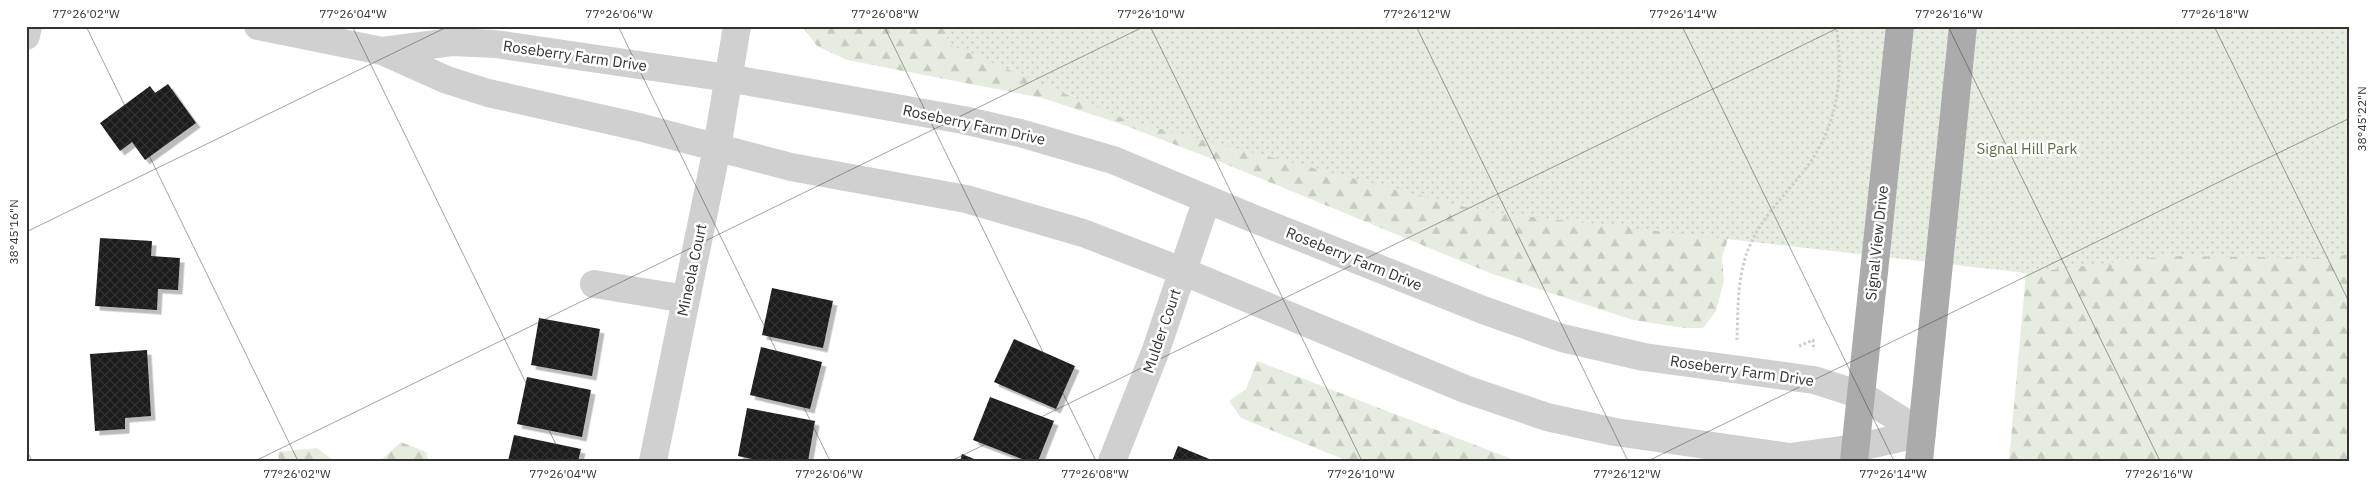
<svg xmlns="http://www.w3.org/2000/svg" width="2376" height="487" viewBox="0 0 2376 487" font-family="'IBM Plex Sans',sans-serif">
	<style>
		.forest { fill: url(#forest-firs) }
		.park { fill: url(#park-dots) }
		.building { fill: url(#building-cross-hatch); filter: url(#shadow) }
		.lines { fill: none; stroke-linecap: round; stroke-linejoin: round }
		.path { stroke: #cdcdcd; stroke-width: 3; stroke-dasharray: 2.5 2.5; stroke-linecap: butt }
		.minor { stroke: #d0d0d0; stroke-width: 28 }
		.major { stroke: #ababab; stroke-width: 28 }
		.ticks { fill: none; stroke: #333; stroke-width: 1; stroke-opacity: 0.45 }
		.labels { text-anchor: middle; stroke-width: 5; stroke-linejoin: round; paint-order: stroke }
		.street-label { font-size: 15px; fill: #333; stroke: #fff }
		.park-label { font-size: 15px; fill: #56703f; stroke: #fff }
		.neatline { fill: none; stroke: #333; stroke-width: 2 }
		.ticks-label { font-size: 12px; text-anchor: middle; fill: #333 }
	</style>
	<defs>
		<pattern id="forest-firs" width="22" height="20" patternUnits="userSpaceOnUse" patternTransform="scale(1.25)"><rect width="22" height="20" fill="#e6ecdf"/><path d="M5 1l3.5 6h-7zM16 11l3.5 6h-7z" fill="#c6cbc0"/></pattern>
		<pattern id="park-dots" width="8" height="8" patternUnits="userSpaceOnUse" patternTransform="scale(1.25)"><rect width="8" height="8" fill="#e6ecdf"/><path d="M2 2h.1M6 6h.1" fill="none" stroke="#c6cbc0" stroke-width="1.8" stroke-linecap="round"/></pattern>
		<pattern id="building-cross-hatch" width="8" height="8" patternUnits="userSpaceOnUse" patternTransform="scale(1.25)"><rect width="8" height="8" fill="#1a1a1a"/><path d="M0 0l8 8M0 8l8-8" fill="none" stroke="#333"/></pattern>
		<filter id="shadow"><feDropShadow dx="4.5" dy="4.5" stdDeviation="0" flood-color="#0004"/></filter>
	</defs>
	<rect width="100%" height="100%" fill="#fff"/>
	<path class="forest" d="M 802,26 L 1770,26 L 1734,221 L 1722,257 L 1724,280 L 1716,311 L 1703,328 L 1685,328 L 1633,320 L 1490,273 L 1223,163 L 1121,124 L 1042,98 L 847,60 L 817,46 Z
		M 2206,26 L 2350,68 L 2350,461 L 2009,461 L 2026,273 L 2039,183 Z
		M 1257,361 L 1517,461 L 1348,461 L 1241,418 L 1229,401 L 1246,389 Z
		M 401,442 L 426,452 L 428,461 L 380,461 Z
		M 317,448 L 334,461 L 279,461 L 278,452 Z"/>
	<path class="park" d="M 950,26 L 2350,26 L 2350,254 L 2331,258 L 2166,256 L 2026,273 L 1481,211 L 1129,121 L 946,43 Z"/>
	<path class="building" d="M 168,84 L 196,123 L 145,160 L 132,142 L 120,151 L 100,123 L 150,86 L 155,93 Z
		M 100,238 L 152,241 L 151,256 L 180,258 L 178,290 L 158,289 L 157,310 L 95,306 Z
		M 772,288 L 833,301 L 823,348 L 762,335 Z
		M 539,318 L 600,329 L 592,376 L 531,365 Z
		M 1014,339 L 1075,366 L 1056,409 L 994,382 Z
		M 761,347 L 822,362 L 810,409 L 750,395 Z
		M 147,350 L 151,416 L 125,418 L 125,429 L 95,431 L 90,354 Z
		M 527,377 L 591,390 L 582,437 L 517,424 Z
		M 990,397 L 1054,421 L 1038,461 L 1027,461 L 973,440 Z
		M 747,408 L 815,421 L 808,461 L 761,461 L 738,456 Z
		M 514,435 L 581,449 L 578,461 L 508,461 Z
		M 1178,446 L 1214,461 L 1172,461 Z
		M 962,454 L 979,461 L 960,461 Z"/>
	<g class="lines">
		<path class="path" d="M 1737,340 C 1738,312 1737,277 1748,250 C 1761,216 1788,193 1809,164 C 1838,123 1844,75 1836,26
			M 1799,346 L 1813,340 L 1814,350"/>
		<path class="minor" d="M 258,26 L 382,51 L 447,80 L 488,93 L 639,127 L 791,167 L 966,199 L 1083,233 L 1182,271 L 1465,389 L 1547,417 L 1615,432 L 1790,457 L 1855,448 L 1922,433
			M 26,36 L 28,26
			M 382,51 L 452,42 L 495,44 L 728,78 L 963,120 L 1020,133 L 1113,160 L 1252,218 L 1483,310 L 1562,338 L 1644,357 L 1814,380 L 1861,395 L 1922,433
			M 594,284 L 686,299
			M 653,461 L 717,148 L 737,26
			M 1112,461 L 1156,350 L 1207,199"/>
		<path class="major" d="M 1854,461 L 1900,26
			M 1919,461 L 1963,26"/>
	</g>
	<path class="ticks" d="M 86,26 L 298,461M 352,26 L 564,461M 618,26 L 830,461M 884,26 L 1096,461M 1150,26 L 1362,461M 1416,26 L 1628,461M 1682,26 L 1894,461M 1948,26 L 2160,461M 2214,26 L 2350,304M 26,232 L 449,26M 26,449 L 32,461M 255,461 L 1145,26M 951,461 L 1842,26M 1648,461 L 2350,118M 2344,461 L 2350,458"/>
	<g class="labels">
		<g class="street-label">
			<text transform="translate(575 56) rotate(8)" y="5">Roseberry Farm Drive</text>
			<text transform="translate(974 125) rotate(12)" y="5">Roseberry Farm Drive</text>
			<text transform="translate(1877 243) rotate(-84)" y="5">Signal View Drive</text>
			<text transform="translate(1354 259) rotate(22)" y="5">Roseberry Farm Drive</text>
			<text transform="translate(692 270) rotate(-78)" y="5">Mineola Court</text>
			<text transform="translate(1162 331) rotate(-71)" y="5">Mulder Court</text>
			<text transform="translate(1742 371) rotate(8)" y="5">Roseberry Farm Drive</text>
		</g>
		<g class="park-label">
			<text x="2027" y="154">Signal Hill Park</text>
		</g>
	</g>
	<rect width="2376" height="487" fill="none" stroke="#ffffff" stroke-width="55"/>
	<rect x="28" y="28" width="2320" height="432" class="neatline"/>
	<g class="ticks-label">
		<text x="86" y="18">77°26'02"W</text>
		<text x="353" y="18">77°26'04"W</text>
		<text x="619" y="18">77°26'06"W</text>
		<text x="885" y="18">77°26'08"W</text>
		<text x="1151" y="18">77°26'10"W</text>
		<text x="1417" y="18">77°26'12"W</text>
		<text x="1683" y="18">77°26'14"W</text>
		<text x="1949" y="18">77°26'16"W</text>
		<text x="2215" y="18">77°26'18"W</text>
		<text transform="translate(2362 119) rotate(-90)" y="4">38°45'22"N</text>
		<text transform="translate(14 232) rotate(-90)" y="4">38°45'16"N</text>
		<text x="297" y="478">77°26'02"W</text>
		<text x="563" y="478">77°26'04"W</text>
		<text x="829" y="478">77°26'06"W</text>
		<text x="1095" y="478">77°26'08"W</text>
		<text x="1361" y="478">77°26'10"W</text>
		<text x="1627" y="478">77°26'12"W</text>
		<text x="1893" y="478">77°26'14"W</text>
		<text x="2159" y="478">77°26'16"W</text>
	</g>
</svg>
